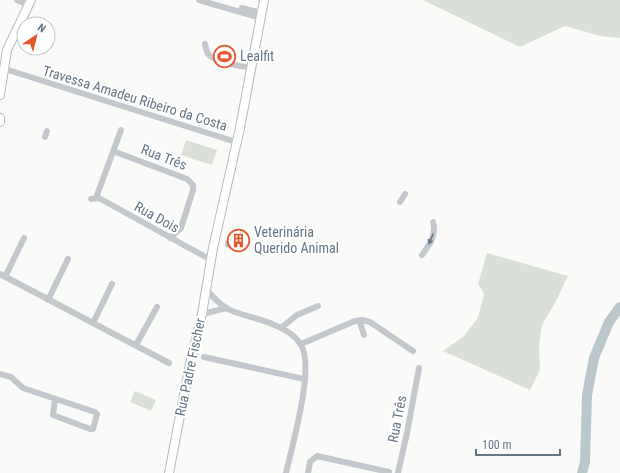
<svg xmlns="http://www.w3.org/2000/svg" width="620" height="473" viewBox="0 0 620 473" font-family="'Roboto Condensed',sans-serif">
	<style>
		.green { fill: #dadfd7 }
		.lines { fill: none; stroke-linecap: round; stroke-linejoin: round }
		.river { stroke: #bbc7cb; stroke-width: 10 }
		.building { fill: #aab3b9; stroke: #dcdcda }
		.major-casing { stroke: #b5babe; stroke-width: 10 }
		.minor { stroke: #c3c8cc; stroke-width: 6 }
		.major { stroke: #fff; stroke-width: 8 }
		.oneway { fill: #6a7a87 }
		.labels { text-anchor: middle; stroke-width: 4; stroke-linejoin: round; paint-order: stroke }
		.poi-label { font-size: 14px; fill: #657683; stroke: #fff; text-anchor: start }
		.street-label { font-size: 14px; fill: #657683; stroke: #fff }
	</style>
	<rect width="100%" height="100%" fill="#fafaf8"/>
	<path class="green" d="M 423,0 L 620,0 L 620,38 L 600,36 L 565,26 L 520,47 Z
		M 186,140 L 217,150 L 212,165 L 181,155 Z
		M 487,253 L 568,276 L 556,301 L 542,325 L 539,345 L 540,370 L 530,390 L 443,351 L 463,337 L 478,318 L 484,294 L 478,284 Z
		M 135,391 L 156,400 L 151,411 L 130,402 Z"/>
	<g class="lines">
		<path class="river" d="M 582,473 L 585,462 L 587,395 L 594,358 L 609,322 L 620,307"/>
	</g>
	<path class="building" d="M 234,234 L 245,241 L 242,246 L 235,241 L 231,249 L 225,246 L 226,240 L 229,242 Z"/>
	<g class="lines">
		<defs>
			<path id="major" d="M 0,95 L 7,50 L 31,0
				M 0,118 L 0,122
				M 169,473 L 189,369 L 202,314 L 213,248 L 240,128 L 264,0"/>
		</defs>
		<use href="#major" class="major-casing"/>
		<path class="minor" d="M 17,0 L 28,5
			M 199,0 L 261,18
			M 242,8 L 262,13
			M 205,44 C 206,48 206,52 209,55 C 217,63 241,66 252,68
			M 5,69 L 236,142
			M 45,137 L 47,131
			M 113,151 L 187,179 L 193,185 L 193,190 L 181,228 L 170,238
			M 96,198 L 121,130
			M 91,199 L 99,198 L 211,260
			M 400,202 L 405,194
			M 422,255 C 429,245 437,235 433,222
			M 0,274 L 169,363
			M 5,277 L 24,238
			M 206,289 C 212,296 218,303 226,308 C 238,315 259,318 272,324 C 283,328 295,335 301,345 C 315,367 292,446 286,473
			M 48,300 L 68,259
			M 202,314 L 227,308
			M 359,320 L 364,335
			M 93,323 L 112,284
			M 281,328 L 297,315 L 318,306
			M 301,344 L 355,321 L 362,320 L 370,322 L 413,351
			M 136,345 L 157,307
			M 204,357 L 304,379
			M 0,374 L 11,377 L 23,388 L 95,412 L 97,414 L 93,429 L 90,429 L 53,415 L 55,399
			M 308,473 L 310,462 L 317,456 L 389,472
			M 398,473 L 407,433 L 419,368"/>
		<use href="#major" class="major"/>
	</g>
	<defs><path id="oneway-solid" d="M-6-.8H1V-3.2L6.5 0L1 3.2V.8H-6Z"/></defs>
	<use class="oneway" href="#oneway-solid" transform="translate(431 239) rotate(113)"/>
	<defs>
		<symbol id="stadium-ring" viewBox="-11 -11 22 22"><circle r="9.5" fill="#fff" stroke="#e4572e" stroke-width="1.5"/><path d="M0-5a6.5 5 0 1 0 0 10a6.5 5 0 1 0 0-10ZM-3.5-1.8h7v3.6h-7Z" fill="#e4572e"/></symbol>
		<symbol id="building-ring" viewBox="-11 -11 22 22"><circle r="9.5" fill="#fff" stroke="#e4572e" stroke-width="1.5"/><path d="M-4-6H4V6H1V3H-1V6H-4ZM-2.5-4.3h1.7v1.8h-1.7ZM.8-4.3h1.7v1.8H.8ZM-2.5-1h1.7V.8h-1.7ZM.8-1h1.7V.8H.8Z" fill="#e4572e"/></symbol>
	</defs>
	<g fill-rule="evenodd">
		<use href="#stadium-ring" x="212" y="44" width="25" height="25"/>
		<use href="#building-ring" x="226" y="228" width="25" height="25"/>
	</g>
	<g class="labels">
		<g class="poi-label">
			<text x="240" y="61">Lealfit</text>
			<text x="254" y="237">Veterinária<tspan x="254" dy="16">Querido Animal</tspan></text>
		</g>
		<g class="street-label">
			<text transform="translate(135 98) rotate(17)" y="5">Travessa Amadeu Ribeiro da Costa</text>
			<text transform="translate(164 157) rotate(21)" y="5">Rua Três</text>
			<text transform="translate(157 217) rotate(29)" y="5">Rua Dois</text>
			<text transform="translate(190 367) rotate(-78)" y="5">Rua Padre Fischer</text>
			<text transform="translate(397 419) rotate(-79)" y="5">Rua Três</text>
		</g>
	</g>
	<g transform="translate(36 36) rotate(35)"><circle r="19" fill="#ffffff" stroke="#c1c8cd"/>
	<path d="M0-3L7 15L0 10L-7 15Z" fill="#e4572e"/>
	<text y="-6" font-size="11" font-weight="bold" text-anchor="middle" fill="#657683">N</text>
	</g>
	<path d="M476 449v6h84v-6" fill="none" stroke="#657683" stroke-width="2"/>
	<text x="482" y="449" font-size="12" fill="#657683" stroke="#ffffff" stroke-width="3" paint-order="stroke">100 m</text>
</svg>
